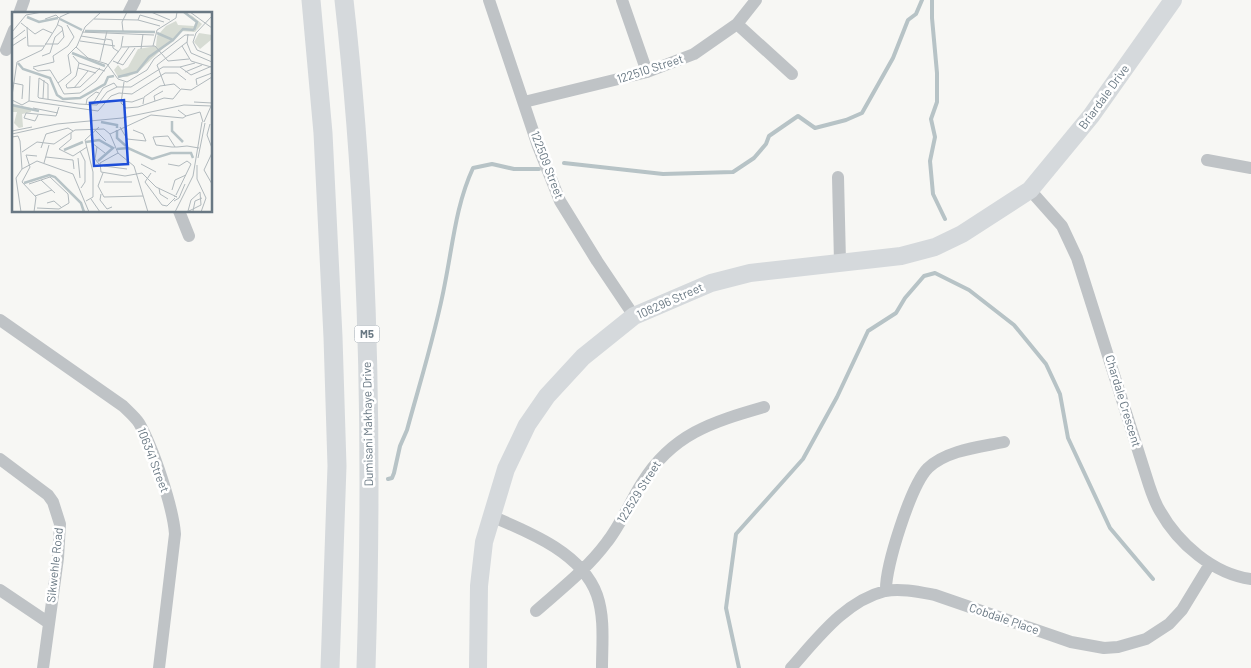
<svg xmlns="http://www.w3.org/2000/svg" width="1251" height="668" viewBox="0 0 1251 668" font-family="Barlow,sans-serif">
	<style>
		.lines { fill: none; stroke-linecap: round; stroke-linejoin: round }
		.stream { stroke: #b7c3c6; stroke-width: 4 }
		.street { stroke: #bfc3c6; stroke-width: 12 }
		.secondary { stroke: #d5d9dc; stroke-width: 18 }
		.primary { stroke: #d5d9dc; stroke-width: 19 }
		.labels { text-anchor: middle; stroke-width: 5; stroke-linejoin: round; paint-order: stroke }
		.shield { fill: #fff; stroke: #96a0a8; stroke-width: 1 }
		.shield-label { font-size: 11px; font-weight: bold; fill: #697883 }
		.street-label { font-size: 12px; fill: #697883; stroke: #fff }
		.inset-river { fill: none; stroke: #b7c3c6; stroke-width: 2.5 }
		.inset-road { fill: none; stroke: #b1b9bd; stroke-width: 1 }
		.view { fill: #1d4ed8; fill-opacity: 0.15; stroke: #1d4ed8; stroke-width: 2.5 }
		.inset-edge { fill: none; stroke: #697883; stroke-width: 2.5 }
	</style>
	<rect width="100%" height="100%" fill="#f7f7f4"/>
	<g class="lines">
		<path class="stream" d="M 932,0 L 932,18 L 937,73 L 937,102 L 931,119 L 935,137 L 930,161 L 933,194 L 945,219
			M 564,163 L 663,174 L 733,172 L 754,158 L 766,144 L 769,136 L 798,116 L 815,128 L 846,120 L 862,113 L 893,58 L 908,20 L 916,14 L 922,0
			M 388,479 L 392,478 L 394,473 L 400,446 L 407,430 C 420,382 436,332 445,283 C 453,243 456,205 473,168 L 492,164 L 514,169 L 539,169
			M 739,668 L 726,608 L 736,534 L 803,459 L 837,397 L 868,331 L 896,313 L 905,298 L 924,276 L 935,273 L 969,290 L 1014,325 L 1046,364 L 1060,394 L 1068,438 L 1110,528 L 1153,579"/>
		<path class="street" d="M 489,0 L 538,146 L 560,201 L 597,261 L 634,316
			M 622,0 L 647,72
			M 19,14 L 24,0
			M 128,14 L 135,0
			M 737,24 L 792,74
			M 6,50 L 14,30
			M 524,102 L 647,72 L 694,54 L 737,24 L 756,0
			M 1207,160 L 1251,168
			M 838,177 L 840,262
			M 1030,190 L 1062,226 L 1077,258 L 1149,485 C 1152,494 1155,503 1160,511 C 1178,543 1213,574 1251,579
			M 179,211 L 189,236
			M 0,320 L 123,406 C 128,411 135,417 139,423 C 153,447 173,507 175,534 L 159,668
			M 0,459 L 48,495 L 53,502 L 60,524 L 58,558 L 43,668
			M 491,516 C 529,532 582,553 597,595 C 605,618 602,644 602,668
			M 0,590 L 49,623
			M 886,591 C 885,567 911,485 928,468 C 947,450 980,447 1004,442
			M 536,611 C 561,589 587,569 607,542 C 621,524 630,502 642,483 C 672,434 712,422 764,407
			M 791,668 C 817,639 845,601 885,591 C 901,588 919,592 935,595 L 1071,642 L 1104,648 L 1118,647 L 1146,639 L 1169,624 L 1182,610 L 1210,564"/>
		<path class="secondary" d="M 478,668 L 479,586 L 484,542 L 506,469 L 527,425 L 547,396 L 583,357 L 634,316 L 711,283 L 750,273 L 901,256 L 935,247 L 962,234 L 1030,190 L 1091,116 L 1173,0"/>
		<path class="primary" d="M 311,0 L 323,133 L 333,337 L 337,466 L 330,668
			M 344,0 C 369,221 373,446 366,668"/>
	</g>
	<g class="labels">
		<rect class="shield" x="354.5" y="325.5" width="25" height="17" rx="4"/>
		<g class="shield-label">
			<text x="367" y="338">M5</text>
		</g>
		<g class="street-label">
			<text transform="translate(650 69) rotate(-18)" y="4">122510 Street</text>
			<text transform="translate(1104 97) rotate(-54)" y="4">Briardale Drive</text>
			<text transform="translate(547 165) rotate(69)" y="4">122509 Street</text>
			<text transform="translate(670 301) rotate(-24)" y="4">108296 Street</text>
			<text transform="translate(1123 401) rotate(73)" y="4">Chardale Crescent</text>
			<text transform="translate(368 424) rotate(-91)" y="4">Dumisani Makhaye Drive</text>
			<text transform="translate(153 460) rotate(69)" y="4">106341 Street</text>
			<text transform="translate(639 492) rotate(-58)" y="4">122529 Street</text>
			<text transform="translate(55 565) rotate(-84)" y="4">Sikwehle Road</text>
			<text transform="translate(1004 619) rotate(19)" y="4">Cobdale Place</text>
		</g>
	</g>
	<g transform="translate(12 12)">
		<rect width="200" height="200" fill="#f7f7f4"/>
		<path d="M 178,2 L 190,12 L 183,20 L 169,19 L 126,60 L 115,65 L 106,65 L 102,58 L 106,53 L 110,58 L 116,55 L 126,37 L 144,34 L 145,24 L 154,14 L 164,9 L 166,13 L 182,14 L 184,10 ZM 187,21 L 200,23 L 200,27 L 188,37 L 182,30 ZM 0,93 L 19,96 L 19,100 L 10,102 L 11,115 L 7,116 L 2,111 L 5,100 L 0,100 Z" fill="#d7dcd4"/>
		<path class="inset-river" d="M 172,0 L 185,10 L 182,18M 15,5 L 27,10 L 46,6M 48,7 L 70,18M 73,19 L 143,20M 145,21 L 161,28 L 171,17 L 182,18M 60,41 L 93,54M 6,51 L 11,57 L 38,66 L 45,83 L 51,87 L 68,86 L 93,72 L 96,65 L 102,64M 106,65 L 125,60 L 137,45 L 161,28M 0,93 L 27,99M 160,109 L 160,119 L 171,130M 89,110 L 105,113 L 105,116M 105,118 L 105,126 L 114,134M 74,130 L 87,128 L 101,136 L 86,149M 105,137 L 116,136 L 140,147 L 159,141 L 179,141 L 181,146M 52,138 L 71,130M 12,171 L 37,163 L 43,165 L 69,191 L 72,200"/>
		<path class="inset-road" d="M 139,0 L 158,8M 178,0 L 200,16M 200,4 L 184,21 L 181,30 L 185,38 L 200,44M 33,7 L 44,3 L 47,6M 82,7 L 126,8 L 148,14M 126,8 L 128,3 L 152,10M 9,11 L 23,22 L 31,17 L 40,21M 15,15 L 16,34 L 32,34M 111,19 L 110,10 L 115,0M 0,20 L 14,3 L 30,0M 70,20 L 142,23M 176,22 L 175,31 L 179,41 L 200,50M 69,24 L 94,28M 94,27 L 100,28 L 101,36 L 107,40M 0,28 L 13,18M 68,29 L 103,34M 33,32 L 46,32 L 52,25 L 50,15 L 46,13M 0,34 L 14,25M 141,34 L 145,18 L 164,6 L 165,0M 170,34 L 179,49 L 199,55M 64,35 L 76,46 L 95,52 L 106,67 L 115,70 L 135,58 L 142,47 L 173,23 L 182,23M 110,35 L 143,34 L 156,49 L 177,47M 129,37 L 131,22M 30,44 L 38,41 L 43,25 L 51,18M 61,44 L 67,51 L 93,59M 88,49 L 95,19M 101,49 L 111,53 L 123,36M 67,51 L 64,64 L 54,73 L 55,76 L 68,75 L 88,56M 105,52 L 117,35M 21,55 L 42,50 L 41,44 L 56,34 L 62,25 L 55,13M 168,55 L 183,51M 21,56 L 26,59 L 38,58 L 46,71M 66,56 L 84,61M 173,60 L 190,53M 112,70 L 109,91 L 114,96 L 126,95 L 152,86 L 161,87 L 169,77M 1,71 L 11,73 L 10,87M 185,73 L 184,67 L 200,61M 153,74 L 145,53 L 175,30M 62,76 L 76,59M 169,77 L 179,78 L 200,65M 52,82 L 46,71 L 59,61 L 56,43 L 65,34 L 73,15 L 89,0M 52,82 L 68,81 L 84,69 L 109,36 L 111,24M 0,84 L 5,50 L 30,38 L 45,14 L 48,5 L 59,0M 31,86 L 32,68M 36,87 L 36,72 L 27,66 L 26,85 L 27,86 L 67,92 L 85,93 L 95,80 L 105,75 L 119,75 L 151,55 L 168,55 L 179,63 L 200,54M 0,88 L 10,93 L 17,89M 17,89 L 86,99 L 99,84 L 107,81 L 120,82 L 153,61 L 165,61 L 174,68M 17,89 L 18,64M 109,89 L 120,90 L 131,86M 143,89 L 142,84 L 151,79M 182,90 L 200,91M 131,92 L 132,85 L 148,74 L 162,72 L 168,77M 74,93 L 75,87 L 84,80 L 87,81M 80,93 L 91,76 L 102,71 L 105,75M 21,96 L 46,101M 166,98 L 174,104 L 188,100 L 191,110M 26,103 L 23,109 L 12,106 L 14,101 L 44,104 L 47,95M 192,110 L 199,94M 198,112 L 195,123 L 200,136M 108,115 L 115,127 L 134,129 L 131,122 L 121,118M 83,118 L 94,129M 0,119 L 20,115M 59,121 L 59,127 L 47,137 L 61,144M 0,122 L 45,112 L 110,106 L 172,93 L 200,94M 98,122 L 139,103 L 171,106 L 174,104M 0,125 L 6,124 L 8,129 L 10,157M 80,131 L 93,141M 85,135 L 83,147 L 87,152M 163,135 L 156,124 L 141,125 L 144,133 L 160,135 L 165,135 L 175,134 L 187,136M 29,136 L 34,122 L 56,116 L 61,119M 68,139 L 73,149 L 73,170 L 69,176M 10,140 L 25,130 L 42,132 L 63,118 L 92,117 L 98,122 L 106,141 L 122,154 L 136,200M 106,141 L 88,151 L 89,160 L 113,164 L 130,161 L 144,175 L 165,185 L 162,184M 200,141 L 192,158 L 200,172M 61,144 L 75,135M 34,145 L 61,148 L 62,157M 66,146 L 68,166M 186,146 L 193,111M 32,151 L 37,133M 129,152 L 144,160M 156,152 L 167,154 L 175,149 L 179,152 L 164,183M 185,153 L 185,167 L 194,186 L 189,200M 92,154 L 115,157M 91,161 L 86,174 L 92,185 L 131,184M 139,161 L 133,170 L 150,193 L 155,194 L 163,186M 29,168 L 43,181M 92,170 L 120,170M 17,172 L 38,165 L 56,182 L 57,191 L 47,197 L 25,196M 147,176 L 148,182 L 156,187M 160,178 L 163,168 L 174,163M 89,182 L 88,188 L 95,197 L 100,195M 23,184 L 40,178M 79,187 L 88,200M 74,189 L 81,185 L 81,160 L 73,128 L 87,115M 162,189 L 167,186 L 173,172M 35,191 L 42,189 L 50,196M 176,199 L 179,188 L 188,180M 181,199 L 183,189 L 190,186M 9,200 L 4,166 L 10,157 L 25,149 L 61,162 L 77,200M 22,200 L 24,185 L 10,170 L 18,155 L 14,143 L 25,144M 163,200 L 181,164 L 190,110M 175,200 L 189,193 L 188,180"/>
		<path class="view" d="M 112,88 L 116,152 L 82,154 L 78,91 Z"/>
		<rect width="200" height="200" class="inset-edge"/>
	</g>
</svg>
